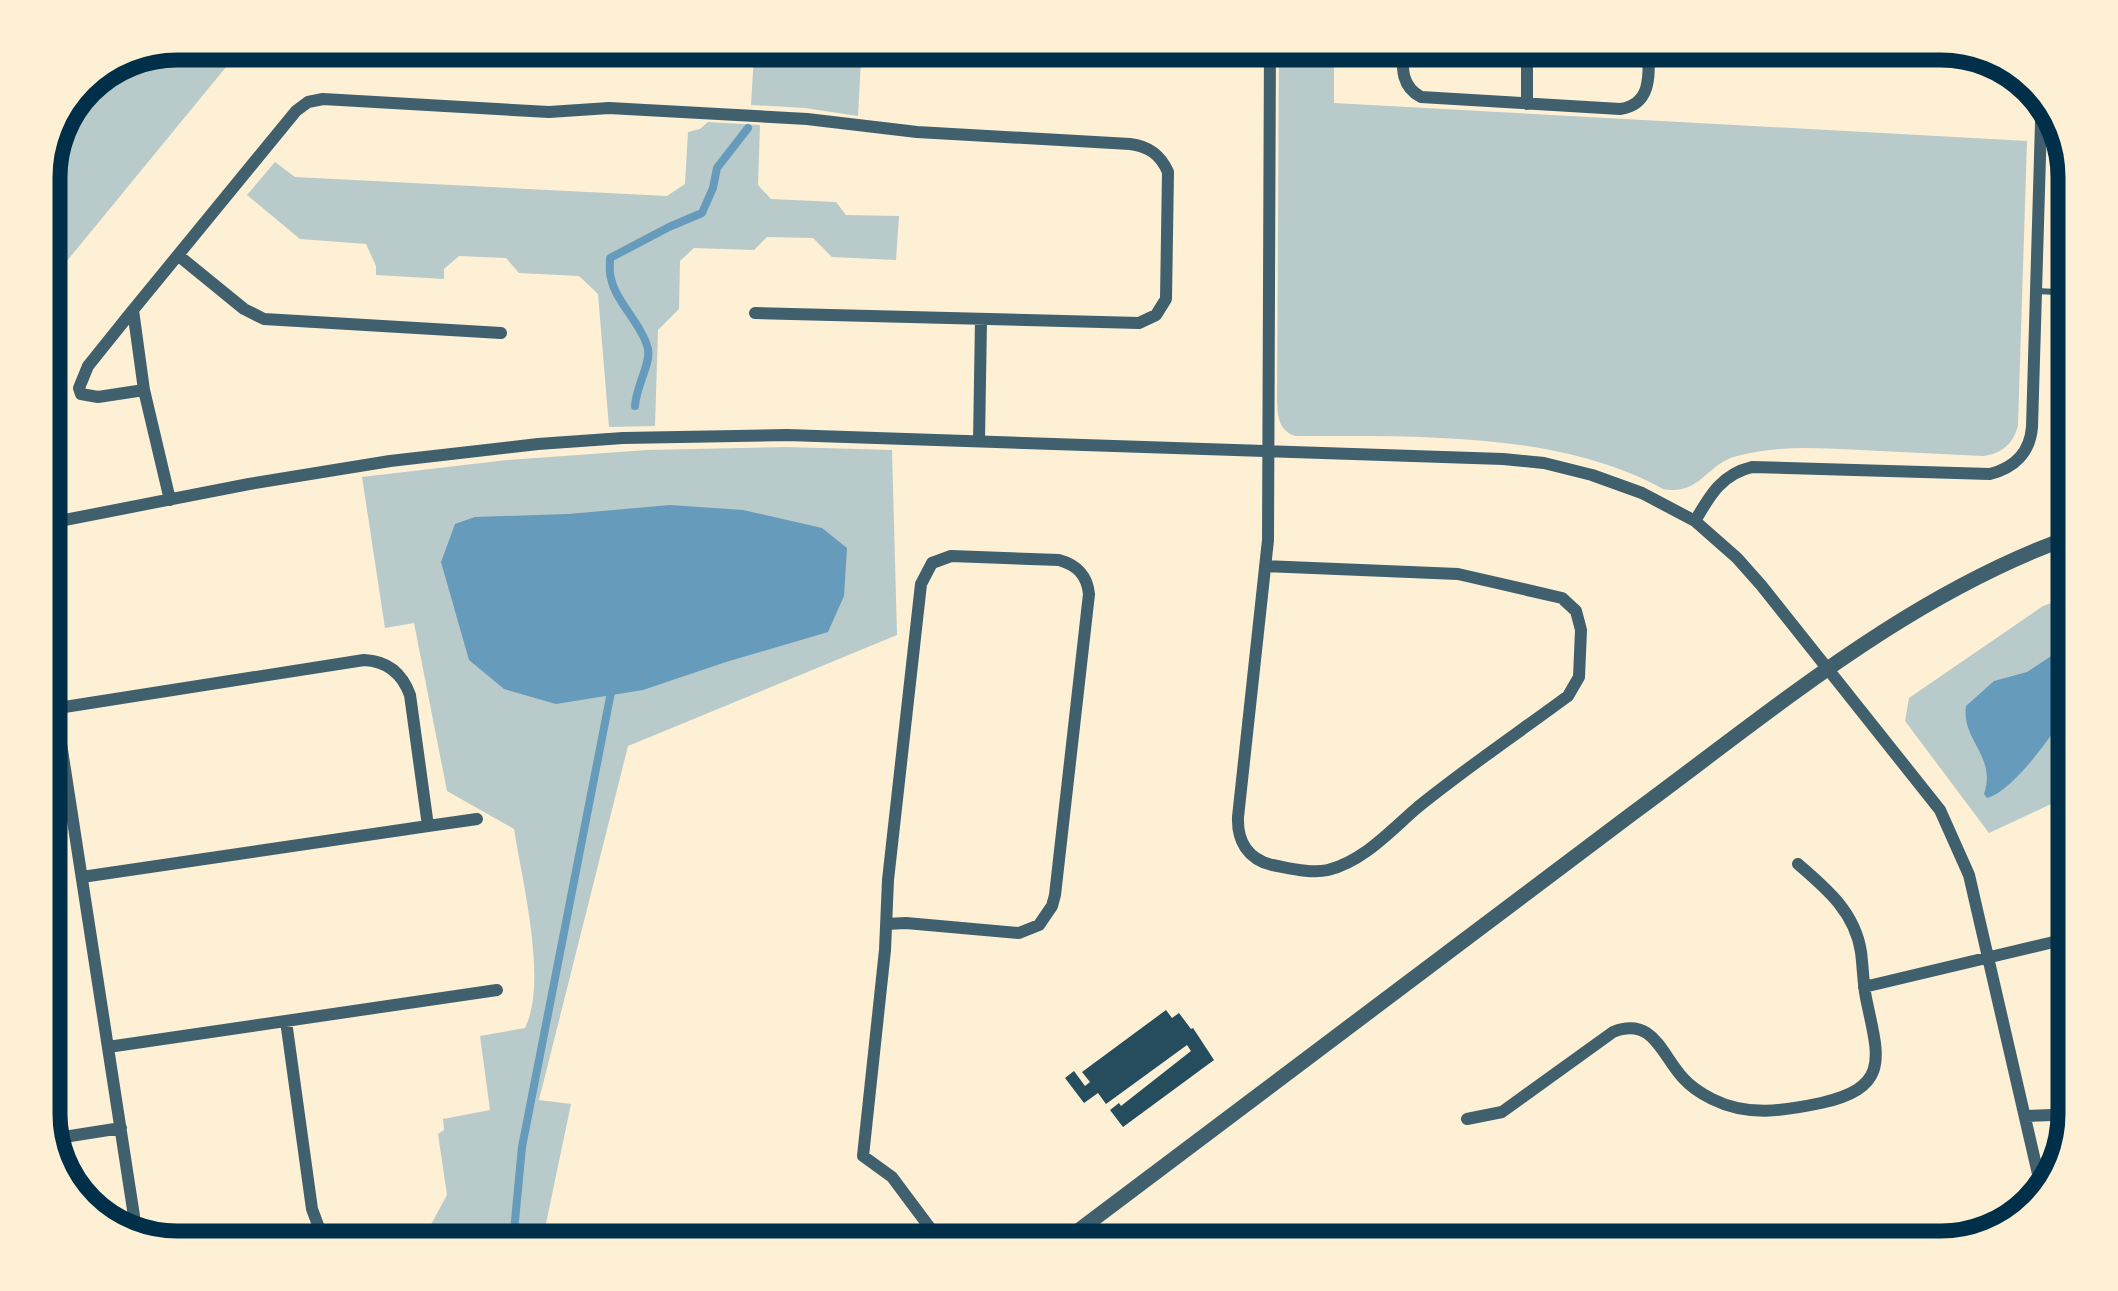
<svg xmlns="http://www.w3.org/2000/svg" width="2118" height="1291" viewBox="0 0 2118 1291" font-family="'DM Sans',sans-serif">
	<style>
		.green { fill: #b9caca }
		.water { fill: #669bbc }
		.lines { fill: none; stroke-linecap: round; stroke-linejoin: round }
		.stream { stroke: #669bbc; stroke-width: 8 }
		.building { fill: #264d5e }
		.service { stroke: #3f606c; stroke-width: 6 }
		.minor { stroke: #3f606c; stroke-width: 12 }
		.tertiary { stroke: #3f606c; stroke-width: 15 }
		.motorway { stroke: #003049; stroke-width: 21 }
		.rim { fill: none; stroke: #003049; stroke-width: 15 }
	</style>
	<rect width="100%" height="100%" fill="#fdf0d5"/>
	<path class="green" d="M 177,39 L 249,39 L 39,295 L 39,169 L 57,130 L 142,53 Z
		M 755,39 L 862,40 L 858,116 L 805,108 L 751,105 Z
		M 1279,39 L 1337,39 L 1334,42 L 1334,103 L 2027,141 L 2018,425 C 2014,443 2002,454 1983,456 C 1942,454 1901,452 1860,450 C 1819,448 1778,445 1737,456 C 1706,464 1700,496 1663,489 C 1558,431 1413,436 1295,436 C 1279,430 1278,418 1277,403 Z
		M 708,122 L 760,125 L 758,185 L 771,199 L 836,202 L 846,215 L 899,216 L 896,260 L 832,257 L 813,238 L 767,237 L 754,250 L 694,248 L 680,261 L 679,309 L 658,330 L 655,426 L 609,427 L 598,294 L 579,276 L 519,273 L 506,258 L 459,256 L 444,269 L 444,279 L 376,275 L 376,266 L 366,244 L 300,239 L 247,195 L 275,162 L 295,177 L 667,196 L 685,184 L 688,132 L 700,129 Z
		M 786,447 L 892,450 L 897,635 L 628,746 L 539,1100 L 571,1104 L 540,1252 L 416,1252 L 447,1195 L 438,1134 L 444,1130 L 443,1119 L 490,1110 L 480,1036 L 525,1028 C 548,982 522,880 514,829 L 447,791 L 414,623 L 385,628 L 362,477 L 507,460 L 647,450 Z
		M 2079,593 L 2079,791 L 1989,833 L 1905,721 L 1909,698 L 2043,606 Z"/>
	<path class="water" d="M 670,505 L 743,510 L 822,528 L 847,548 L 844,596 L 828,632 L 726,662 L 643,690 L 556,704 L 504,689 L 469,660 L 441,562 L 455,524 L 475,517 L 568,514 Z
		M 2079,643 C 2079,659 2082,677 2077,691 C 2067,718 2014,792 1987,798 L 1984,794 C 1997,756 1961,740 1966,706 L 1994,681 L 2027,672 L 2068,645 Z"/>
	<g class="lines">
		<path class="stream" d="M 635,406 C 636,386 651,364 648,349 C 642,324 615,301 611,278 C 609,272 610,265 610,258 L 669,227 L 702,213 L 713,188 L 717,168 L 748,128
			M 512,1252 L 522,1147 L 612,687"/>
	</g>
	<path class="building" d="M 1166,1010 L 1172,1018 L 1179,1013 L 1191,1029 L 1193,1028 L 1214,1060 L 1123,1127 L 1110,1110 L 1119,1103 L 1121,1106 L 1191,1051 L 1187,1045 L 1106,1104 L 1098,1093 L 1084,1103 L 1065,1078 L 1074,1071 L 1085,1086 L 1090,1082 L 1082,1072 Z"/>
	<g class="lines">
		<path class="service" d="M 2036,291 L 2079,293"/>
		<path class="minor" d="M 1403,39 C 1403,62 1398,85 1421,97 L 1620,109 C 1656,104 1648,67 1648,39
			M 1527,104 L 1527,39
			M 179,256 L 244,309 L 264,319 L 501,333
			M 133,310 L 88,366 L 79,388 L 81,394 L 98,397 L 144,390
			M 979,441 L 981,320
			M 170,500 L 144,390 L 133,310 L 296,111 L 308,102 L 323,99 L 549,112 L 609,108 L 807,119 L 917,132 L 1130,144 C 1148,146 1160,154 1168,172 L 1166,299 L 1156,315 L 1139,323 L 755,313
			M 1695,521 C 1710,495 1722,474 1752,467 L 1990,474 C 2014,468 2030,453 2032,427 L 2042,89
			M 39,525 L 249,484 L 390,461 L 538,444 L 623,438 L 787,435 L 1503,459 L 1544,463 L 1592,475 L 1642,493 L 1695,521 L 1737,558 L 1761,585 L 1940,810 L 1969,875 L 2044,1200
			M 1265,566 L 1458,574 L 1562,598 L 1576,611 L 1581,630 L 1579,677 L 1568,696 C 1518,733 1466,768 1418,807 C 1391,830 1364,861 1328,870 C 1311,874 1289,868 1272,865 C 1248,859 1237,841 1238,817 L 1268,540 L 1270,39
			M 39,601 L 134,1216 L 132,1240
			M 39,711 L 364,660 C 387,661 402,673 410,695 L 428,826 L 82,877
			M 428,826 L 477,819
			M 886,924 L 906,923 L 1019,933 L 1039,925 L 1052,906 L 1055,895 L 1089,594 C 1087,575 1077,565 1059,560 L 951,556 L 932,563 L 921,584 L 888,880 L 885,950 L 863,1156 L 892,1177 L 948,1252
			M 1864,987 L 2079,936
			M 286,1021 L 312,1209 L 328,1252
			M 108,1047 L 497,990
			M 2026,1116 L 2079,1114
			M 1467,1119 L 1502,1112 L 1613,1032 C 1653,1016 1661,1054 1683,1078 C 1691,1087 1702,1094 1712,1099 C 1748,1117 1783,1111 1821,1103 C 1892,1087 1878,1056 1866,998 C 1863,983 1863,967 1861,952 C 1855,912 1826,888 1798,864
			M 45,1140 L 121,1128"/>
		<path class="tertiary" d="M 1050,1252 C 1244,1105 1438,958 1633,813 C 1773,710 1912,591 2079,534"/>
		<path class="motorway" d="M 78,83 L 85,77"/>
	</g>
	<path d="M0 0H2118V1291H0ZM177 60H1941A117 117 0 0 1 2058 177V1114A117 117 0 0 1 1941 1231H177A117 117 0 0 1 60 1114V177A117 117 0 0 1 177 60Z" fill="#fdf0d5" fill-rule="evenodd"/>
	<path class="rim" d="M177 60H1941A117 117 0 0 1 2058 177V1114A117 117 0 0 1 1941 1231H177A117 117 0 0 1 60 1114V177A117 117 0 0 1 177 60Z"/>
</svg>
